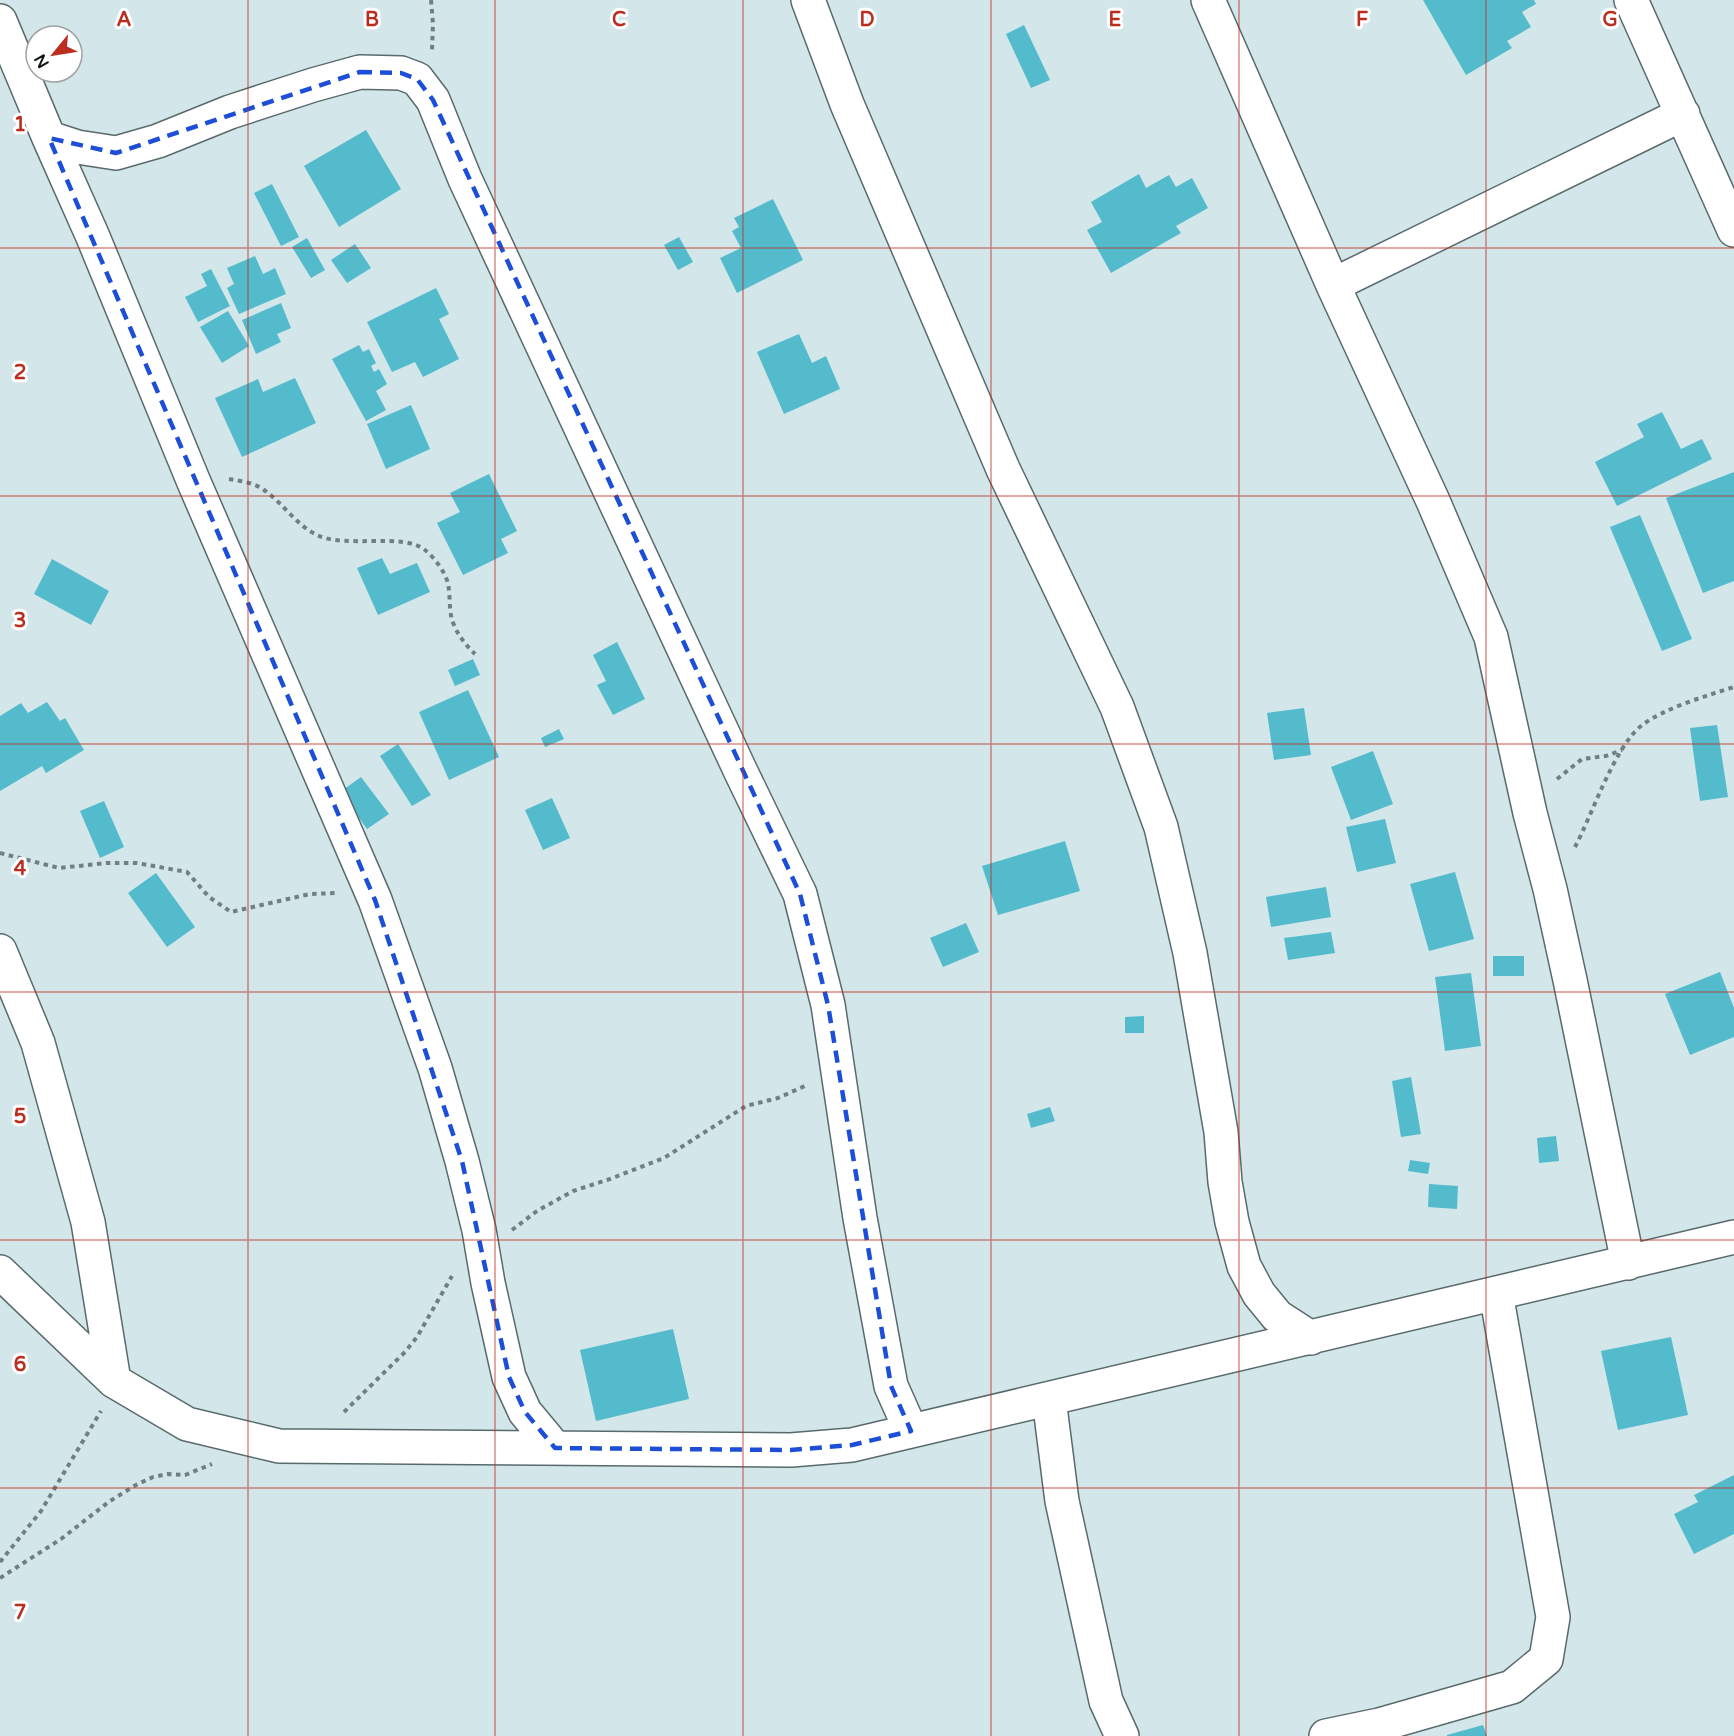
<svg xmlns="http://www.w3.org/2000/svg" width="1734" height="1736" viewBox="0 0 1734 1736" font-family="'Varela Round',sans-serif">
	<style>
		.building { fill: #53bbcc }
		.lines { fill: none; stroke-linecap: round; stroke-linejoin: round }
		.street-casing { stroke: #596a6d; stroke-width: 36 }
		.path { stroke: #727f82; stroke-width: 4; stroke-dasharray: 4.5 4.5; stroke-linecap: butt }
		.street { stroke: #fff; stroke-width: 33 }
		.marked { fill: none; stroke: #1d4ed8; stroke-width: 4.5; stroke-dasharray: 12 8; stroke-linejoin: round }
		.grid { fill: none; stroke: #bb2d1f; stroke-width: 1.5; stroke-opacity: 0.55 }
		.grid-label { font-size: 20px; text-anchor: middle; font-weight: bold; fill: #bb2d1f; stroke: #fff; stroke-width: 6; stroke-linejoin: round; paint-order: stroke }
	</style>
	<rect width="100%" height="100%" fill="#d3e6ea"/>
	<path class="building" d="M 1423,0 L 1534,0 L 1536,4 L 1522,12 L 1531,27 L 1507,41 L 1512,48 L 1466,75 Z
		M 1024,25 L 1050,80 L 1031,88 L 1006,34 Z
		M 366,130 L 401,189 L 339,227 L 304,166 Z
		M 1139,174 L 1146,188 L 1169,175 L 1176,187 L 1192,178 L 1208,208 L 1176,226 L 1181,233 L 1111,273 L 1087,230 L 1102,222 L 1091,202 Z
		M 272,184 L 299,237 L 281,246 L 254,193 Z
		M 773,199 L 803,260 L 737,293 L 720,258 L 741,248 L 732,231 L 739,227 L 734,218 Z
		M 679,237 L 693,262 L 678,270 L 664,245 Z
		M 307,238 L 325,270 L 311,278 L 292,247 Z
		M 355,244 L 371,268 L 347,283 L 331,260 Z
		M 255,256 L 263,274 L 275,268 L 286,294 L 239,314 L 227,288 L 234,284 L 227,268 Z
		M 211,269 L 230,306 L 198,322 L 185,297 L 207,286 L 201,274 Z
		M 436,288 L 449,314 L 439,319 L 459,359 L 423,377 L 415,362 L 392,372 L 367,322 Z
		M 281,303 L 291,328 L 277,334 L 281,342 L 256,354 L 242,320 Z
		M 228,311 L 249,346 L 222,363 L 200,327 Z
		M 799,334 L 812,363 L 826,356 L 840,389 L 784,414 L 757,352 Z
		M 359,345 L 363,352 L 369,349 L 376,363 L 371,366 L 374,372 L 379,369 L 387,384 L 376,391 L 386,410 L 366,421 L 332,359 Z
		M 295,378 L 316,423 L 242,457 L 215,398 L 258,379 L 263,392 Z
		M 411,405 L 430,449 L 386,469 L 367,424 Z
		M 1662,412 L 1681,449 L 1702,439 L 1712,459 L 1617,506 L 1595,462 L 1644,437 L 1637,424 Z
		M 1734,472 L 1734,581 L 1703,593 L 1666,498 Z
		M 489,474 L 517,531 L 501,539 L 508,553 L 463,575 L 437,523 L 460,512 L 450,493 Z
		M 1640,515 L 1692,639 L 1662,651 L 1610,527 Z
		M 382,558 L 390,574 L 417,563 L 430,592 L 378,615 L 357,568 Z
		M 52,559 L 109,591 L 91,625 L 34,594 Z
		M 617,642 L 645,699 L 613,715 L 597,685 L 606,681 L 593,655 Z
		M 473,659 L 480,675 L 455,686 L 448,670 Z
		M 468,690 L 499,757 L 449,780 L 419,712 Z
		M 47,702 L 60,721 L 65,718 L 84,750 L 46,773 L 42,766 L 0,791 L 0,716 L 21,703 L 28,713 Z
		M 1304,708 L 1311,755 L 1274,760 L 1267,713 Z
		M 1717,725 L 1728,797 L 1700,801 L 1690,728 Z
		M 559,729 L 564,739 L 545,747 L 541,738 Z
		M 398,744 L 431,795 L 412,806 L 380,756 Z
		M 1373,751 L 1393,804 L 1351,820 L 1331,767 Z
		M 361,777 L 389,814 L 367,829 L 340,792 Z
		M 552,798 L 570,838 L 543,850 L 525,810 Z
		M 104,801 L 124,847 L 100,858 L 80,811 Z
		M 1385,819 L 1396,863 L 1357,872 L 1346,827 Z
		M 1065,841 L 1080,891 L 998,915 L 982,866 Z
		M 1455,872 L 1474,939 L 1429,951 L 1410,884 Z
		M 156,873 L 195,927 L 167,947 L 128,893 Z
		M 1326,887 L 1331,917 L 1271,927 L 1266,897 Z
		M 966,923 L 979,952 L 943,967 L 930,938 Z
		M 1331,932 L 1335,953 L 1288,960 L 1284,938 Z
		M 1493,956 L 1524,956 L 1524,976 L 1493,976 Z
		M 1720,972 L 1734,1008 L 1734,1037 L 1690,1055 L 1665,994 Z
		M 1471,973 L 1481,1046 L 1445,1051 L 1435,977 Z
		M 1144,1016 L 1144,1033 L 1125,1033 L 1125,1017 Z
		M 1411,1077 L 1421,1134 L 1401,1137 L 1392,1081 Z
		M 1050,1107 L 1055,1121 L 1031,1128 L 1027,1114 Z
		M 1556,1136 L 1559,1161 L 1539,1163 L 1537,1138 Z
		M 1410,1160 L 1430,1163 L 1428,1174 L 1408,1171 Z
		M 1429,1184 L 1458,1186 L 1457,1209 L 1428,1207 Z
		M 673,1329 L 689,1399 L 596,1421 L 580,1350 Z
		M 1671,1337 L 1688,1415 L 1618,1430 L 1601,1351 Z
		M 1734,1475 L 1734,1534 L 1694,1554 L 1674,1514 L 1698,1502 L 1694,1495 Z
		M 1483,1725 L 1487,1736 L 1447,1736 L 1447,1735 Z"/>
	<g class="lines">
		<defs>
			<path id="street" d="M 808,0 L 847,104 L 1003,469 L 1117,707 L 1161,827 L 1190,953 L 1221,1132 L 1225,1182 L 1232,1222 L 1244,1266 L 1259,1294 L 1277,1316 L 1311,1338
				M 1208,0 L 1333,285 L 1433,501 L 1491,637 L 1530,813 L 1550,889 L 1570,980 L 1628,1263
				M 1631,0 L 1734,230
				M 0,21 L 49,138 L 93,237 L 193,480 L 375,900 L 435,1068 L 462,1161 L 479,1230 L 488,1283 L 509,1377 L 525,1412 L 555,1448
				M 49,138 L 77,147 L 116,153 L 158,141 L 230,112 L 313,85 L 360,72 L 401,73 L 417,79 L 433,100 L 465,179 L 740,770 L 800,894 L 828,1005 L 860,1218 L 891,1386 L 911,1431
				M 1333,285 L 1683,114
				M 0,951 L 38,1043 L 88,1222 L 114,1381
				M 0,1272 L 114,1381 L 187,1424 L 279,1446 L 791,1450 L 852,1445 L 1734,1237
				M 1049,1399 L 1062,1501 L 1106,1701 L 1122,1736
				M 1326,1736 L 1379,1725 L 1512,1687 L 1546,1659 L 1553,1617 L 1496,1293"/>
		</defs>
		<use href="#street" class="street-casing"/>
		<path class="path" d="M 431,0 L 433,24 L 432,50
			M 229,479 C 241,481 255,483 264,490 C 283,503 296,525 317,535 C 345,549 403,532 425,550 C 434,557 446,573 448,584 C 451,598 448,612 454,625 C 459,637 466,645 475,654
			M 1557,779 L 1582,759 L 1606,756 L 1622,750
			M 1575,847 C 1592,815 1614,748 1641,726 C 1664,708 1706,696 1734,687
			M 0,853 L 59,868 L 107,863 L 137,863 L 187,872 L 209,897 L 231,912 L 310,894 L 336,893
			M 512,1230 L 537,1211 L 573,1191 L 610,1179 L 664,1158 L 746,1106 L 778,1098 L 807,1085
			M 344,1412 L 405,1352 L 417,1337 L 452,1276
			M 0,1562 L 41,1511 L 101,1411
			M 0,1578 L 61,1539 L 110,1501 L 136,1485 L 153,1477 L 168,1474 L 185,1475 L 212,1464"/>
		<use href="#street" class="street"/>
	</g>
	<path class="marked" d="M 360,72 L 401,73 L 417,79 L 433,100 L 800,894 L 828,1005 L 891,1386 L 911,1431 L 852,1445 L 791,1450 L 555,1448 L 525,1412 L 509,1377 L 462,1161 L 375,900 L 49,138 L 116,153 Z"/>
	<path class="grid" d="M 248,0 L 248,1736M 495,0 L 495,1736M 743,0 L 743,1736M 991,0 L 991,1736M 1239,0 L 1239,1736M 1486,0 L 1486,1736M 0,248 L 1734,248M 0,496 L 1734,496M 0,744 L 1734,744M 0,992 L 1734,992M 0,1240 L 1734,1240M 0,1488 L 1734,1488"/>
	<g class="grid-label">
		<text x="124" y="26">A</text>
		<text x="372" y="26">B</text>
		<text x="619" y="26">C</text>
		<text x="867" y="26">D</text>
		<text x="1115" y="26">E</text>
		<text x="1362" y="26">F</text>
		<text x="1610" y="26">G</text>
		<text x="20" y="131">1</text>
		<text x="20" y="379">2</text>
		<text x="20" y="627">3</text>
		<text x="20" y="875">4</text>
		<text x="20" y="1123">5</text>
		<text x="20" y="1371">6</text>
		<text x="20" y="1619">7</text>
	</g>
	<g transform="translate(54 54) rotate(240)"><circle r="28" fill="#ffffff" stroke="#9fa2a3" stroke-width="1.5"/>
	<path d="M0-4.5L10 22L0 15L-10 22Z" fill="#bb2d1f"/>
	<text y="-9" font-size="16" font-weight="bold" text-anchor="middle" fill="#101718">N</text>
	</g>
</svg>
